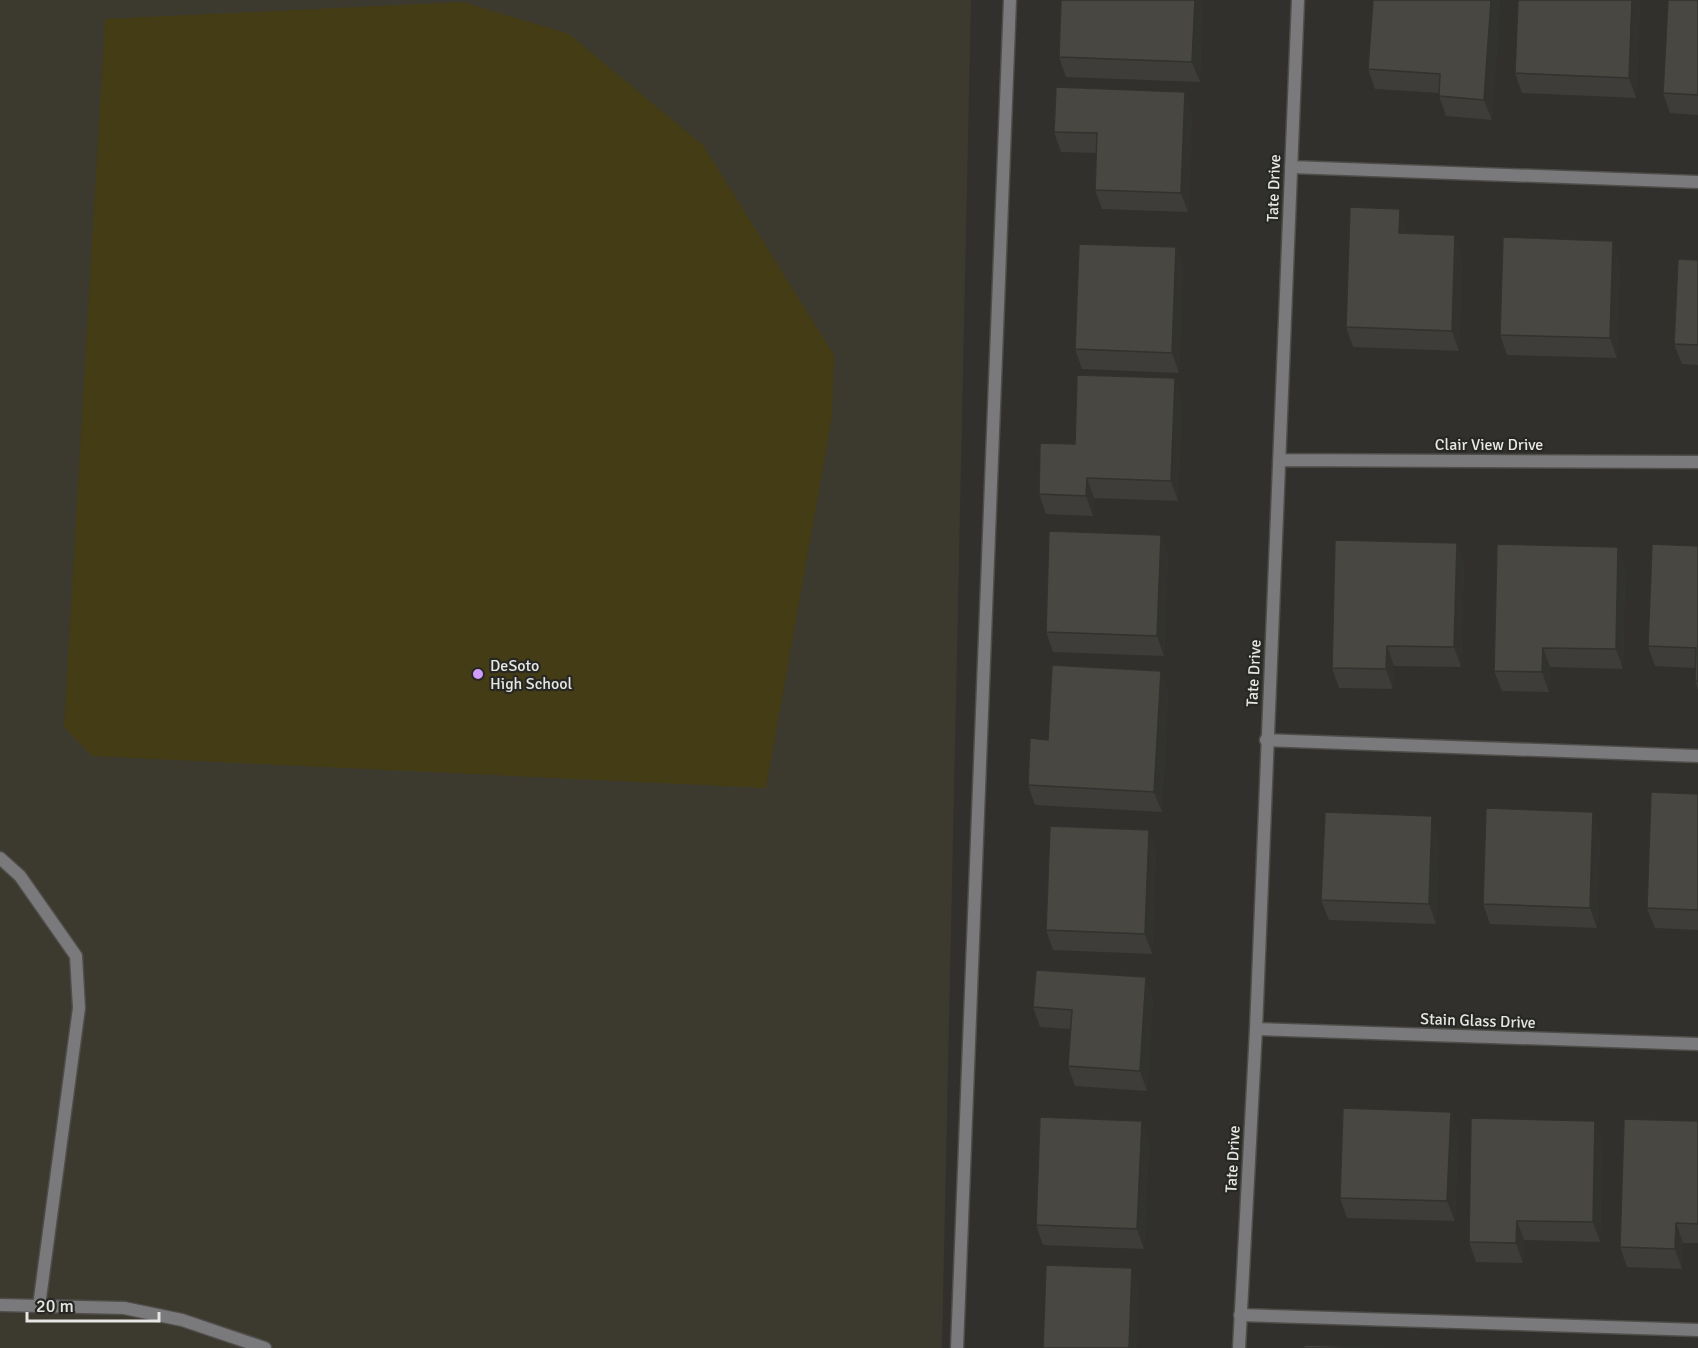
<svg xmlns="http://www.w3.org/2000/svg" width="1698" height="1348" viewBox="0 0 1698 1348" font-family="Signika,sans-serif">
	<style>
		.built { fill: #3c392f }
		.green { fill: #443c14 }
		.lines { fill: none; stroke-linecap: round; stroke-linejoin: round }
		.service-casing { stroke: #4e4d49; stroke-width: 15 }
		.minor-casing { stroke: #4e4d49; stroke-width: 15 }
		.service { stroke: #7a797b; stroke-width: 12 }
		.minor { stroke: #7a797b; stroke-width: 12 }
		.wall { fill: #3e3d39 }
		.shaded-wall { fill: #32322e }
		.building { fill: #484742; stroke: #32322e; stroke-width: 1.5 }
		.poi-dot { fill: #d09dfe; stroke: #272723; stroke-width: 2 }
		.labels { text-anchor: middle; stroke-width: 4.5; stroke-linejoin: round; paint-order: stroke }
		.street-label { font-size: 16px; fill: #e6e6e3; stroke: #272723 }
		.poi-label { font-size: 16px; fill: #e6e6e3; stroke: #272723; text-anchor: start }
	</style>
	<rect width="100%" height="100%" fill="#31302c"/>
	<path class="built" d="M 0,0 L 971,0 L 942,1348 L 0,1348 Z"/>
	<path class="green" d="M 463,2 L 569,34 L 703,145 L 834,355 L 832,417 L 766,788 L 92,756 L 64,727 L 105,19 Z"/>
	<g class="lines">
		<defs>
			<path id="service" d="M 1291,167 L 1698,182
				M 1266,740 L 1698,756
				M 0,858 L 20,876 L 76,956 L 79,1008 L 39,1306
				M 0,1305 L 124,1308 L 182,1320 L 265,1348
				M 1240,1315 L 1698,1330
				M 957,1348 L 1010,0"/>
			<path id="minor" d="M 1279,460 L 1698,462
				M 1256,1029 L 1698,1044
				M 1239,1348 L 1256,1029 L 1298,0"/>
		</defs>
		<use href="#service" class="service-casing"/>
		<use href="#minor" class="minor-casing"/>
		<use href="#service" class="service"/>
		<use href="#minor" class="minor"/>
	</g>
	<path class="wall" d="M 1061,0 L 1202,0 L 1200,82 L 1066,77 L 1059,57 Z
		M 1500,0 L 1492,120 L 1446,116 L 1439,96 L 1439,93 L 1375,89 L 1368,69 Z
		M 1518,0 L 1640,0 L 1636,98 L 1522,93 L 1515,73 Z
		M 1698,0 L 1698,115 L 1670,113 L 1663,93 Z
		M 1192,112 L 1188,212 L 1102,209 L 1095,190 L 1097,153 L 1061,152 L 1054,132 Z
		M 1407,229 L 1407,234 L 1462,255 L 1459,351 L 1353,347 L 1346,327 Z
		M 1176,247 L 1183,267 L 1179,373 L 1082,369 L 1075,349 Z
		M 1698,260 L 1698,365 L 1682,364 L 1674,344 Z
		M 1620,261 L 1617,358 L 1507,355 L 1500,335 Z
		M 1182,398 L 1178,501 L 1094,498 L 1093,516 L 1046,514 L 1039,494 L 1075,444 Z
		M 1161,535 L 1168,555 L 1164,656 L 1053,652 L 1046,632 Z
		M 1698,546 L 1698,690 L 1695,681 L 1695,668 L 1655,666 L 1648,646 Z
		M 1618,547 L 1625,567 L 1623,669 L 1550,667 L 1549,692 L 1502,691 L 1494,671 Z
		M 1464,563 L 1461,667 L 1394,666 L 1393,689 L 1339,688 L 1332,668 Z
		M 1161,671 L 1168,691 L 1162,812 L 1035,805 L 1028,785 Z
		M 1698,794 L 1698,930 L 1655,928 L 1647,908 Z
		M 1149,830 L 1156,850 L 1152,954 L 1053,950 L 1046,930 Z
		M 1600,832 L 1597,928 L 1490,924 L 1483,904 Z
		M 1439,836 L 1436,924 L 1329,920 L 1321,900 Z
		M 1153,997 L 1147,1091 L 1075,1086 L 1068,1066 L 1070,1029 L 1040,1027 L 1033,1007 Z
		M 1451,1112 L 1458,1132 L 1455,1221 L 1347,1218 L 1340,1198 Z
		M 1698,1121 L 1698,1243 L 1683,1243 L 1682,1269 L 1627,1267 L 1620,1247 Z
		M 1149,1141 L 1144,1249 L 1043,1245 L 1036,1225 Z
		M 1602,1141 L 1600,1242 L 1524,1240 L 1523,1263 L 1476,1262 L 1469,1242 Z"/>
	<path class="shaded-wall" d="M 1195,0 L 1202,0 L 1200,82 L 1192,62 Z
		M 1491,0 L 1500,0 L 1492,120 L 1484,100 Z
		M 1632,0 L 1640,0 L 1636,98 L 1629,78 Z
		M 1185,92 L 1192,112 L 1188,212 L 1181,193 Z
		M 1400,209 L 1407,229 L 1406,253 L 1399,233 Z
		M 1455,235 L 1462,255 L 1459,351 L 1452,331 Z
		M 1613,241 L 1620,261 L 1617,358 L 1610,338 Z
		M 1176,247 L 1183,267 L 1179,373 L 1172,353 Z
		M 1175,378 L 1182,398 L 1178,501 L 1171,481 Z
		M 1087,478 L 1094,498 L 1093,516 L 1086,496 Z
		M 1161,535 L 1168,555 L 1164,656 L 1157,636 Z
		M 1457,543 L 1464,563 L 1461,667 L 1454,647 Z
		M 1618,547 L 1625,567 L 1623,669 L 1616,649 Z
		M 1387,646 L 1394,666 L 1393,689 L 1386,669 Z
		M 1543,648 L 1550,667 L 1549,692 L 1542,672 Z
		M 1161,671 L 1168,691 L 1162,812 L 1154,792 Z
		M 1593,812 L 1600,832 L 1597,928 L 1590,908 Z
		M 1432,816 L 1439,836 L 1436,924 L 1429,904 Z
		M 1149,830 L 1156,850 L 1152,954 L 1145,934 Z
		M 1146,977 L 1153,997 L 1147,1091 L 1140,1071 Z
		M 1451,1112 L 1458,1132 L 1455,1221 L 1447,1201 Z
		M 1142,1121 L 1149,1141 L 1144,1249 L 1137,1229 Z
		M 1595,1121 L 1602,1141 L 1600,1242 L 1593,1222 Z
		M 1517,1221 L 1524,1240 L 1523,1263 L 1516,1243 Z
		M 1676,1223 L 1683,1243 L 1682,1269 L 1675,1249 Z
		M 1132,1268 L 1139,1288 L 1137,1348 L 1129,1348 Z"/>
	<path class="building" d="M 1061,0 L 1195,0 L 1192,62 L 1059,57 Z
		M 1373,0 L 1491,0 L 1484,100 L 1439,96 L 1440,74 L 1368,69 Z
		M 1518,0 L 1632,0 L 1629,78 L 1515,73 Z
		M 1668,0 L 1698,0 L 1698,95 L 1663,93 Z
		M 1056,87 L 1185,92 L 1181,193 L 1095,190 L 1097,133 L 1054,132 Z
		M 1350,207 L 1400,209 L 1399,233 L 1455,235 L 1452,331 L 1346,327 Z
		M 1503,237 L 1613,241 L 1610,338 L 1500,335 Z
		M 1079,244 L 1176,247 L 1172,353 L 1075,349 Z
		M 1678,259 L 1698,260 L 1698,345 L 1674,344 Z
		M 1077,375 L 1175,378 L 1171,481 L 1087,478 L 1086,496 L 1039,494 L 1040,443 L 1075,444 Z
		M 1049,531 L 1161,535 L 1157,636 L 1046,632 Z
		M 1335,540 L 1457,543 L 1454,647 L 1387,646 L 1386,669 L 1332,668 Z
		M 1497,544 L 1618,547 L 1616,649 L 1543,648 L 1542,672 L 1494,671 Z
		M 1652,544 L 1698,546 L 1698,681 L 1695,681 L 1696,648 L 1648,646 Z
		M 1052,665 L 1161,671 L 1154,792 L 1028,785 L 1030,738 L 1048,740 Z
		M 1651,792 L 1698,794 L 1698,910 L 1647,908 Z
		M 1486,808 L 1593,812 L 1590,908 L 1483,904 Z
		M 1325,812 L 1432,816 L 1429,904 L 1321,900 Z
		M 1050,826 L 1149,830 L 1145,934 L 1046,930 Z
		M 1036,970 L 1146,977 L 1140,1071 L 1068,1066 L 1072,1010 L 1033,1007 Z
		M 1343,1108 L 1451,1112 L 1447,1201 L 1340,1198 Z
		M 1040,1117 L 1142,1121 L 1137,1229 L 1036,1225 Z
		M 1471,1118 L 1595,1121 L 1593,1222 L 1517,1221 L 1516,1243 L 1469,1242 Z
		M 1624,1119 L 1698,1121 L 1698,1224 L 1676,1223 L 1675,1249 L 1620,1247 Z
		M 1046,1265 L 1132,1268 L 1129,1348 L 1043,1348 Z
		M 1304,1345 L 1391,1348 L 1304,1348 Z"/>
	<circle class="poi-dot" cx="478" cy="674" r="6"/>
	<g class="labels">
		<g class="street-label">
			<text transform="translate(1273 188) rotate(-88)" y="6">Tate Drive</text>
			<text x="1489" y="450">Clair View Drive</text>
			<text transform="translate(1253 673) rotate(-87)" y="6">Tate Drive</text>
			<text transform="translate(1478 1020) rotate(2)" y="6">Stain Glass Drive</text>
			<text transform="translate(1232 1159) rotate(-87)" y="6">Tate Drive</text>
		</g>
		<g class="poi-label">
			<text x="490" y="671">DeSoto<tspan x="490" dy="18">High School</tspan></text>
		</g>
	</g>
	<path d="M27 1312v9h132v-9" fill="none" stroke="#e6e6e3" stroke-width="3"/>
	<text x="36" y="1312" font-size="18" fill="#e6e6e3" stroke="#272723" stroke-width="4.5" paint-order="stroke">20 m</text>
</svg>
